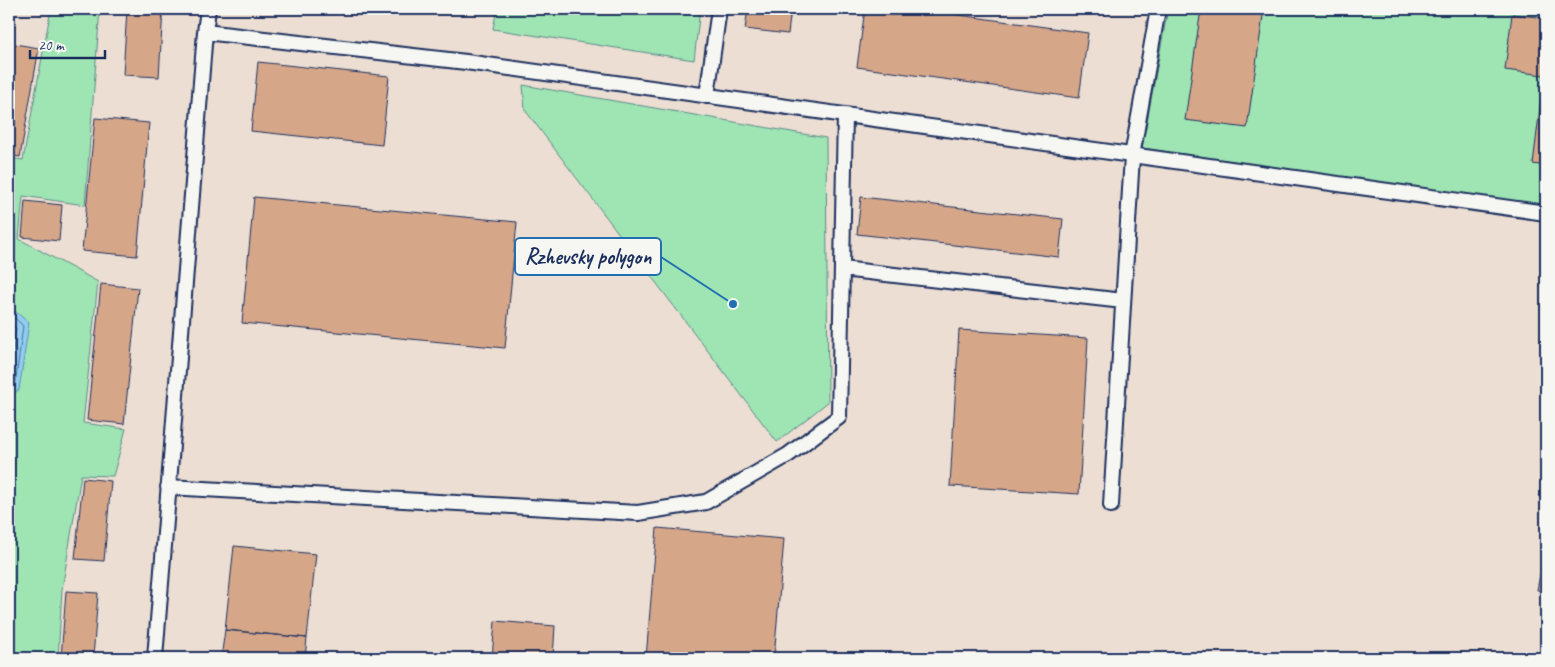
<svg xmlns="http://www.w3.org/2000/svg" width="1555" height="667" viewBox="0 0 1555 667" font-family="Caveat,sans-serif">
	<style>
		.green { fill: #9ee5b3; stroke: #5c8a88 }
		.water { fill: #90cdf0; stroke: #618eb6 }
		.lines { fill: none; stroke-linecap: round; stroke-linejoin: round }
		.shore { stroke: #4a6e98; stroke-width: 1 }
		.building { fill: #d6a689; stroke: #1b2f5e }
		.lane-casing { stroke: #1b2f5e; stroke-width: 18 }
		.lane { stroke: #f6f6f2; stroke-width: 14 }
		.leader { fill: none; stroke: #1f6fb2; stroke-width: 2 }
		.callout-dot { fill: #1f6fb2; stroke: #f6f6f2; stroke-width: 2 }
		.callout { fill: #f6f6f2; stroke: #1f6fb2; stroke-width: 2 }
		.callout-label { font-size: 22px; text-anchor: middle; font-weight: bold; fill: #1b2f5e }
	</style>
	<rect width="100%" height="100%" fill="#ecded2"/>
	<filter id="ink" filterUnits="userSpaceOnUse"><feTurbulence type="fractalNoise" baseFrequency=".02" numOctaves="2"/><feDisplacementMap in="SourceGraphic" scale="10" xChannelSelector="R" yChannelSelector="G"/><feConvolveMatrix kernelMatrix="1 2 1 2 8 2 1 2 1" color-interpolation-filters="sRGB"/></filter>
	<g filter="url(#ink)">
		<path class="green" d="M 51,9 L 100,9 L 85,205 L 23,196 L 19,239 L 98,282 L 83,423 L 126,429 L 113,476 L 81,475 L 62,589 L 58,658 L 9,658 L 9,158 L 23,160 Z
			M 497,9 L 700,9 L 694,60 L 493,29 Z
			M 1168,9 L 1546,9 L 1546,206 L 1142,148 Z
			M 523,85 L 826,138 L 828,402 L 777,442 L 525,110 Z"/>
		<path class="water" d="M 9,306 L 29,323 L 19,390 L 9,396 Z"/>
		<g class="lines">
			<path class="shore" d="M 9,312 L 23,326 L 15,386 L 9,390
				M 9,321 L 16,328 L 9,382"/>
		</g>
		<path class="building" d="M 127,9 L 163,9 L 159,77 L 123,75 Z
			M 748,9 L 791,9 L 788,34 L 745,29 Z
			M 865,9 L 916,9 L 1088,33 L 1079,98 L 857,67 Z
			M 1201,9 L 1264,9 L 1247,128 L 1185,120 Z
			M 1512,14 L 1546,18 L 1546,166 L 1533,164 L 1544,75 L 1505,70 Z
			M 9,43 L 39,48 L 20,157 L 9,155 Z
			M 258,62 L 389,76 L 382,145 L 251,131 Z
			M 95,118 L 149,123 L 137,256 L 82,251 Z
			M 254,197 L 517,222 L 505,348 L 242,323 Z
			M 861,197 L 1063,219 L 1059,257 L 857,234 Z
			M 25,201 L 62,205 L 59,241 L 22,237 Z
			M 101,284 L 138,288 L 124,424 L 87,420 Z
			M 959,330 L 1088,338 L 1079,494 L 950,486 Z
			M 83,478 L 111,481 L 104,561 L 75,559 Z
			M 657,528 L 784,539 L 774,658 L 646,658 Z
			M 234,546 L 316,554 L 307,638 L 225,630 Z
			M 1545,548 L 1546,548 L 1546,591 L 1537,590 Z
			M 66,591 L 98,593 L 93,658 L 61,658 Z
			M 495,621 L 555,626 L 553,658 L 492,658 Z
			M 225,630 L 307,638 L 305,658 L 221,658 Z"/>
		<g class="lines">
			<defs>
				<path id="lane" d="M 205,32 L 466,62 L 1546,213
					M 707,96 L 719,9
					M 842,269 L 1123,301
					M 168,487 L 638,513 L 706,502 L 788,455 L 839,417 L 845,116
					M 1111,505 L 1132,156 L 1158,9
					M 155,658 L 205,32 L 208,9"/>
			</defs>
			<use href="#lane" class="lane-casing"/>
			<use href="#lane" class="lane"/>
		</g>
	</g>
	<path class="leader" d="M733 304L661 257"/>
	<circle class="callout-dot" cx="733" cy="304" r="5"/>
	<rect class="callout" x="515" y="238" width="146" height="37" rx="5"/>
	<g class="callout-label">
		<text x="588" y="264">Rzhevsky polygon</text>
	</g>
	<rect width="1555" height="667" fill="none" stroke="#f6f6f2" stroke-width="30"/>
	<rect x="15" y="15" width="1525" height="637" fill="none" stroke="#1b2f5e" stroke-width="2" filter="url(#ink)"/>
	<path d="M30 50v8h75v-8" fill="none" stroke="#1b2f5e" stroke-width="2.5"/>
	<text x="38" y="50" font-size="15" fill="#1b2f5e" stroke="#f6f6f2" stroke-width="4" paint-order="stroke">20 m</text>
</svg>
